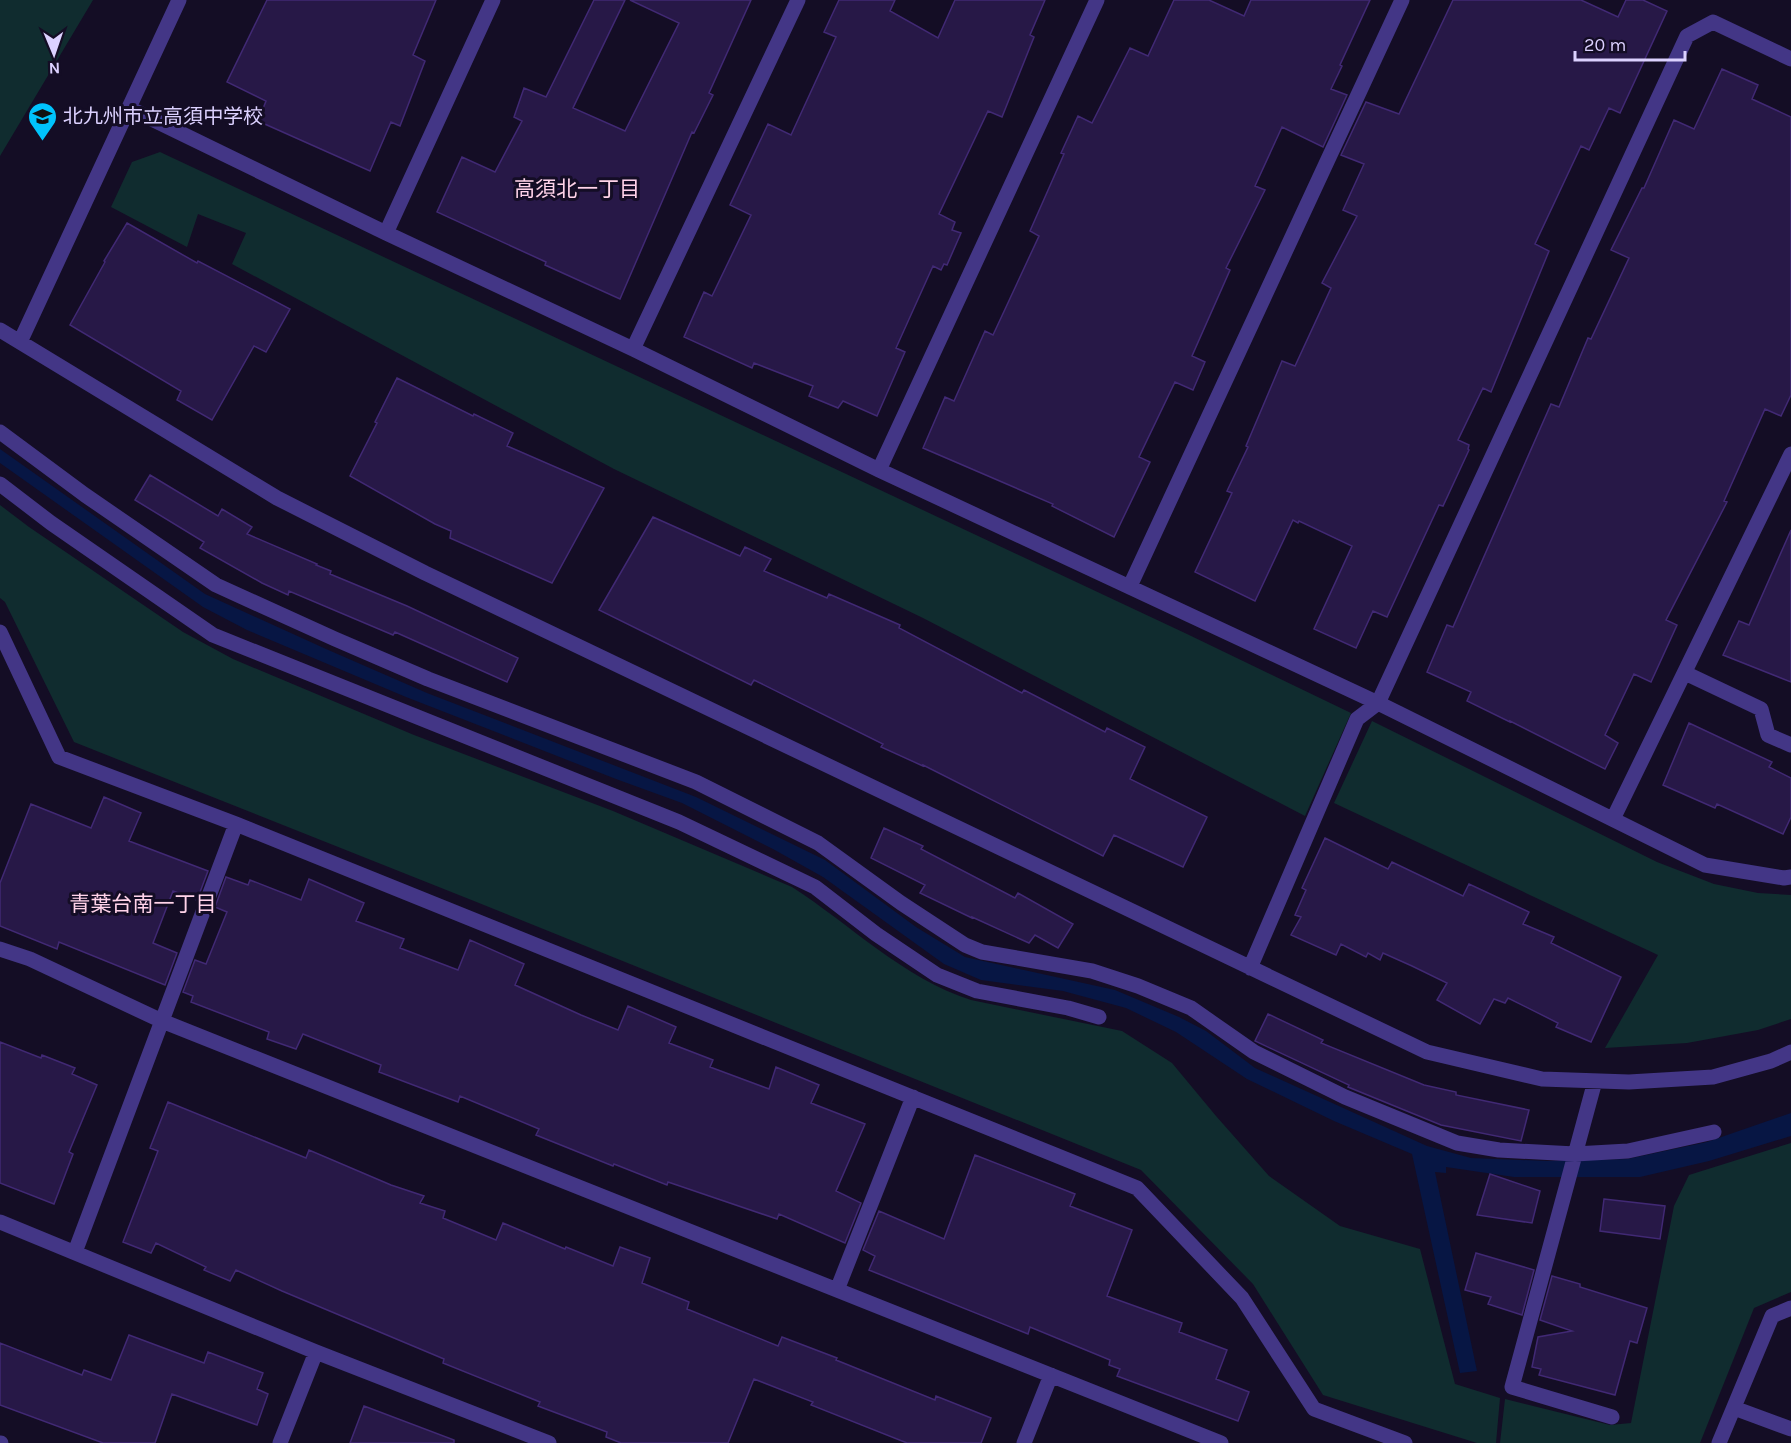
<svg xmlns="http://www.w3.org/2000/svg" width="1791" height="1443" viewBox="0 0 1791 1443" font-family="Karla,'Noto Sans JP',sans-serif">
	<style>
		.green { fill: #102c2f }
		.water { fill: #071644 }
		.building { fill: #271847; stroke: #412974; stroke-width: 1.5 }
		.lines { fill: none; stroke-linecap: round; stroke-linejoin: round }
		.minor { stroke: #433686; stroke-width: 15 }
		.labels { text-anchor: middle; stroke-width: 6; stroke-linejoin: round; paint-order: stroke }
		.poi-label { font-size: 20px; fill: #dcd1ff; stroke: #140d25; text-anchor: start }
		.neighbourhood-label { font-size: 21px; fill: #ffd3e9; stroke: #140d25 }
	</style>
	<rect width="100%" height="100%" fill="#140d25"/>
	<path class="green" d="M 0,0 L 93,0 L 0,156 Z
		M 160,152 L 1187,634 L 1351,713 L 1305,816 L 923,618 L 614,469 L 232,264 L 246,233 L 198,214 L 187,247 L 111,207 L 132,162 Z
		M 0,505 L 29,527 L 183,632 L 233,659 L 414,735 L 613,811 L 792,887 C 851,925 903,978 971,1000 L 1122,1031 L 1172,1063 L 1216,1116 L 1269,1176 L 1340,1226 L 1420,1249 L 1455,1384 L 1500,1398 L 1496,1443 L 1477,1443 L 1323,1395 L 1253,1284 L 1141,1170 L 474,901 L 74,742 L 5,602 L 0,598 Z
		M 1372,721 L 1657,862 L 1714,884 L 1758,893 L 1791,895 L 1791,1019 L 1758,1030 L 1687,1043 L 1605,1048 L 1658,955 L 1334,803 Z
		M 1791,1143 L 1791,1292 L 1754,1308 L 1700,1443 L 1500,1443 L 1505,1399 L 1610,1425 L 1631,1423 L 1674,1206 L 1689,1175 Z"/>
	<path class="water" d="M 0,449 L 205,594 L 326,649 L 427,693 L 696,797 L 825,860 L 916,927 L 965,957 L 1115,990 L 1179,1017 L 1206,1031 L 1255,1068 L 1427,1146 L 1471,1158 L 1548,1161 L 1627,1159 L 1707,1142 L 1791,1113 L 1791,1136 L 1709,1161 L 1640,1177 L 1514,1177 L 1446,1167 L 1446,1173 L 1435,1172 L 1477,1371 L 1460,1373 L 1412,1154 L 1334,1121 L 1247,1079 L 1176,1032 L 1126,1008 L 1063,991 L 981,980 L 944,964 L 823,877 L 773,849 L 682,803 L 616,779 L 406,697 L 247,630 L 203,607 L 0,463 Z"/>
	<path class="building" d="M 267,0 L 436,0 L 413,55 L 425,61 L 400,126 L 391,122 L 370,171 L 258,121 L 266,101 L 227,82 Z
		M 594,0 L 625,0 L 573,108 L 625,131 L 679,23 L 630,0 L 751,0 L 709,93 L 713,95 L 694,133 L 692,132 L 620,299 L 545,265 L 546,262 L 437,212 L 462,157 L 495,172 L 522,121 L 514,117 L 524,88 L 546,97 Z
		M 839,0 L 895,0 L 890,11 L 938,38 L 955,0 L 1045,0 L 1030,35 L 1034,37 L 1002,117 L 988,111 L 939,214 L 955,222 L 952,230 L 961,233 L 947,265 L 944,264 L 941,270 L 933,266 L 896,348 L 905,352 L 877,416 L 843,401 L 838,408 L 809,396 L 813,386 L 754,363 L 752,368 L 684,337 L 704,292 L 712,296 L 751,215 L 730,205 L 768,124 L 791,135 L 836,37 L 824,32 Z
		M 1174,0 L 1209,0 L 1244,16 L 1251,0 L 1370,0 L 1340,65 L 1342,66 L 1331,89 L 1347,95 L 1323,147 L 1282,127 L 1255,186 L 1265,190 L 1226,268 L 1230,270 L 1192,356 L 1205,362 L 1193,390 L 1175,382 L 1139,457 L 1150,462 L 1114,537 L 1052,506 L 1053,504 L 923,448 L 945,397 L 954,401 L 985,331 L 993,335 L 1039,236 L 1030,231 L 1064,154 L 1061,153 L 1078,116 L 1092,123 L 1130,48 L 1148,56 Z
		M 1453,0 L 1581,0 L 1618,17 L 1626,0 L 1643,0 L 1667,11 L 1620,113 L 1609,108 L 1589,150 L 1581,146 L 1535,244 L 1549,251 L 1491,392 L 1483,388 L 1458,440 L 1469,445 L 1468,449 L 1469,450 L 1443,506 L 1439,505 L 1387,617 L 1373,611 L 1356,648 L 1314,629 L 1352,546 L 1299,521 L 1298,523 L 1293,520 L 1255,601 L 1195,572 L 1232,493 L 1227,491 L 1248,447 L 1246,446 L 1282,361 L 1295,366 L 1331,288 L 1322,283 L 1357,216 L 1343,210 L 1364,164 L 1341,155 L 1366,102 L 1399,114 Z
		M 1722,69 L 1758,85 L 1752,99 L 1791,117 L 1791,395 L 1781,416 L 1765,409 L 1724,501 L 1727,502 L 1666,620 L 1677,625 L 1651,682 L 1634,674 L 1605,735 L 1618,743 L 1605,769 L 1510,721 L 1510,722 L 1467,701 L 1471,692 L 1427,672 L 1447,625 L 1453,627 L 1551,404 L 1559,407 L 1588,338 L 1591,339 L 1629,258 L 1611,250 L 1642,188 L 1644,188 L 1674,120 L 1694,129 Z
		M 127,223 L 197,263 L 198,261 L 290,309 L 266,352 L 254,346 L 212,420 L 177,400 L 181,391 L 70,325 L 105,262 L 104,261 Z
		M 397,378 L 473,416 L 474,414 L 513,433 L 507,446 L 604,488 L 552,583 L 450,538 L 451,531 L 435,524 L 350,476 L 377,423 L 375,422 Z
		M 150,475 L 218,516 L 222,509 L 252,527 L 247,534 L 317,564 L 316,565 L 331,571 L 330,574 L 407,606 L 518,658 L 507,682 L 395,632 L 393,635 L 289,591 L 288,595 L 262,583 L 200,548 L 204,542 L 135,500 Z
		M 653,517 L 740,556 L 745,547 L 771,559 L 764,571 L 827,598 L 829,594 L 900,625 L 899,628 L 1022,693 L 1024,690 L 1105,732 L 1107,728 L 1145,747 L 1130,779 L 1207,817 L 1183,867 L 1114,835 L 1103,856 L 923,765 L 923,766 L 881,747 L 883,744 L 754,680 L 751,685 L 599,610 Z
		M 1791,530 L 1791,682 L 1723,655 L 1739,621 L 1749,625 Z
		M 1689,723 L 1772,762 L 1769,767 L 1791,778 L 1791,817 L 1783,834 L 1717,804 L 1715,808 L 1663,785 Z
		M 104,797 L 141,813 L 129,841 L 208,871 L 197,900 L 173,891 L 153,943 L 177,953 L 165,985 L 59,942 L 57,949 L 0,926 L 0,883 L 31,804 L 91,828 Z
		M 884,828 L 923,846 L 921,849 L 1015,898 L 1018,893 L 1073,924 L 1058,948 L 1035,935 L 1029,943 L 972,917 L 972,918 L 920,893 L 925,885 L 871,858 Z
		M 1325,838 L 1388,869 L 1392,862 L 1463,896 L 1469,884 L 1529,912 L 1523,924 L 1554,937 L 1551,943 L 1621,977 L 1591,1042 L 1556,1027 L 1558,1023 L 1508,998 L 1505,1003 L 1494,999 L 1480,1024 L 1437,1000 L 1447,983 L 1412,966 L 1383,953 L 1380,960 L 1368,953 L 1366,957 L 1341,944 L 1336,955 L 1291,935 L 1301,917 L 1295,915 L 1306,890 L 1302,888 Z
		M 226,877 L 248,885 L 250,880 L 301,900 L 309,879 L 364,903 L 356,921 L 404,939 L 400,948 L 458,970 L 470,940 L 524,964 L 515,985 L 581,1015 L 618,1030 L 628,1006 L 676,1027 L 669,1043 L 713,1060 L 710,1067 L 769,1089 L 776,1067 L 819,1085 L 811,1103 L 865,1124 L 836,1191 L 861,1203 L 845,1243 L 779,1214 L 777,1219 L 668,1182 L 667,1185 L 614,1164 L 613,1166 L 536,1135 L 539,1129 L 460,1096 L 458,1102 L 379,1072 L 381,1065 L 303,1034 L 296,1049 L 267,1039 L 269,1032 L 191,1002 L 193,996 L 183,992 L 195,960 L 206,964 L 227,912 L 215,907 Z
		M 1268,1014 L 1323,1040 L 1321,1043 L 1424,1085 L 1456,1092 L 1456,1095 L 1529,1110 L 1521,1141 L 1441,1125 L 1348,1087 L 1349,1085 L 1255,1041 Z
		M 0,1042 L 41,1058 L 42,1055 L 75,1068 L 72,1074 L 97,1085 L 69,1152 L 73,1154 L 54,1204 L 0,1183 Z
		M 168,1102 L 306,1158 L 309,1150 L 391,1185 L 424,1196 L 420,1203 L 445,1211 L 443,1218 L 496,1240 L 503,1223 L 565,1249 L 566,1247 L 613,1266 L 620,1247 L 650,1258 L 642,1283 L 689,1302 L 687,1309 L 778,1346 L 782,1337 L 837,1358 L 836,1360 L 935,1400 L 936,1396 L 991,1418 L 981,1443 L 907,1443 L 811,1405 L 813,1402 L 754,1379 L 728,1443 L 621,1443 L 606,1437 L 607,1432 L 538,1406 L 540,1402 L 443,1363 L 444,1359 L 282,1291 L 236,1270 L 230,1281 L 204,1270 L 206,1267 L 156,1243 L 151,1253 L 123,1242 L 158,1151 L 150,1148 Z
		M 975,1155 L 1075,1194 L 1070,1206 L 1132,1230 L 1107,1296 L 1182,1323 L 1179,1332 L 1227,1350 L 1216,1379 L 1249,1392 L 1238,1421 L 1117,1376 L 1120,1369 L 1109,1365 L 1110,1360 L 1030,1327 L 1028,1334 L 869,1270 L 875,1256 L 863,1250 L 879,1211 L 944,1239 Z
		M 1490,1174 L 1540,1191 L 1532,1223 L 1477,1215 Z
		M 1604,1199 L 1665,1206 L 1660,1239 L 1600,1231 Z
		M 1476,1253 L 1534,1270 L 1522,1315 L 1488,1304 L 1491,1297 L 1465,1290 Z
		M 1552,1276 L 1580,1284 L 1580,1287 L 1647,1308 L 1637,1343 L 1630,1341 L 1615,1395 L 1539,1375 L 1541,1369 L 1532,1367 L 1538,1337 L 1572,1331 L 1540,1320 Z
		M 129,1335 L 204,1363 L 208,1352 L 263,1373 L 257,1389 L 268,1394 L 257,1425 L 172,1394 L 155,1443 L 103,1443 L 0,1405 L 0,1343 L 82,1375 L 84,1370 L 111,1380 Z
		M 364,1406 L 454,1440 L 454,1443 L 350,1443 Z"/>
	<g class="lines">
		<path class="minor" d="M 129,108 L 386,233 L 633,349 L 879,470 L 1378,703 L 1705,865 L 1784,878 L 1791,877
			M 386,233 L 493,0
			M 0,330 L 277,498 L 425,573 L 1427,1052 L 1542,1079 L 1629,1082 L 1713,1077 L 1771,1061 L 1791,1052
			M 20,342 L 179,0
			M 633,349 L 798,0
			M 0,432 L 85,495 L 216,585 L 335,639 L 428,679 L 696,782 L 818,843 L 901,903 L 965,945 L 982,952 L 1092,971 L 1138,986 L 1191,1008 L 1254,1052 L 1345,1097 L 1457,1143 L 1499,1150 L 1575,1154 L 1628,1151 L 1714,1132
			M 879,470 L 1097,0
			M 0,484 L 51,523 L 213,635 L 679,822 L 815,887 L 876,934 L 937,975 L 977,991 L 1068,1008 L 1099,1017
			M 1130,586 L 1402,0
			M 0,632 L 59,757 L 236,824 L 1137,1188 L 1242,1298 L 1314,1409 L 1405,1443
			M 1685,673 L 1761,709 L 1768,735 L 1791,745
			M 1613,819 L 1791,454
			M 0,949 L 30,959 L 162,1021 L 1221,1443
			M 1250,968 L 1357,719 L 1378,703 L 1687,36 L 1713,22 L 1791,59
			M 1595,1081 L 1512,1387 L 1612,1417
			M 0,1222 L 316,1352 L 549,1443
			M 75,1252 L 236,824
			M 837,1290 L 913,1097
			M 1734,1408 L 1791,1429
			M 0,1443 L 1,1443
			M 280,1443 L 316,1352
			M 1024,1443 L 1051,1375
			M 1719,1443 L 1772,1316 L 1791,1308"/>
	</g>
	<defs>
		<symbol id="school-pin" viewBox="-11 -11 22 30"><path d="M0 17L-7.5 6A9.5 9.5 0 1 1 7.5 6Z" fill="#00c3fc" stroke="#140d25"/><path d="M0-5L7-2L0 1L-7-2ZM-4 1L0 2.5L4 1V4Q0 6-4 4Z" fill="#111"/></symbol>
	</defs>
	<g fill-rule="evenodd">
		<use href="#school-pin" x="26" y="100" width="33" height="45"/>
	</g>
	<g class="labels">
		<g class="poi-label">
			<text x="63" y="123">北九州市立高須中学校</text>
		</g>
		<g class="neighbourhood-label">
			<text x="577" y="196">高須北一丁目</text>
			<text x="143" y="911">青葉台南一丁目</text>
		</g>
	</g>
	<g transform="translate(54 54) rotate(178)" stroke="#140d25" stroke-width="4.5" paint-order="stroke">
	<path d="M0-4.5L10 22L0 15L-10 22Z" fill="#dcd1ff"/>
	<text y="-9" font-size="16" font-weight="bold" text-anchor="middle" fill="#dcd1ff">N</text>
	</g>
	<path d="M1575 51v9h110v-9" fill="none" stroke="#dcd1ff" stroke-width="3"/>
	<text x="1584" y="51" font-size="18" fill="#dcd1ff" stroke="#140d25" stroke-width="4.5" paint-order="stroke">20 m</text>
</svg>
